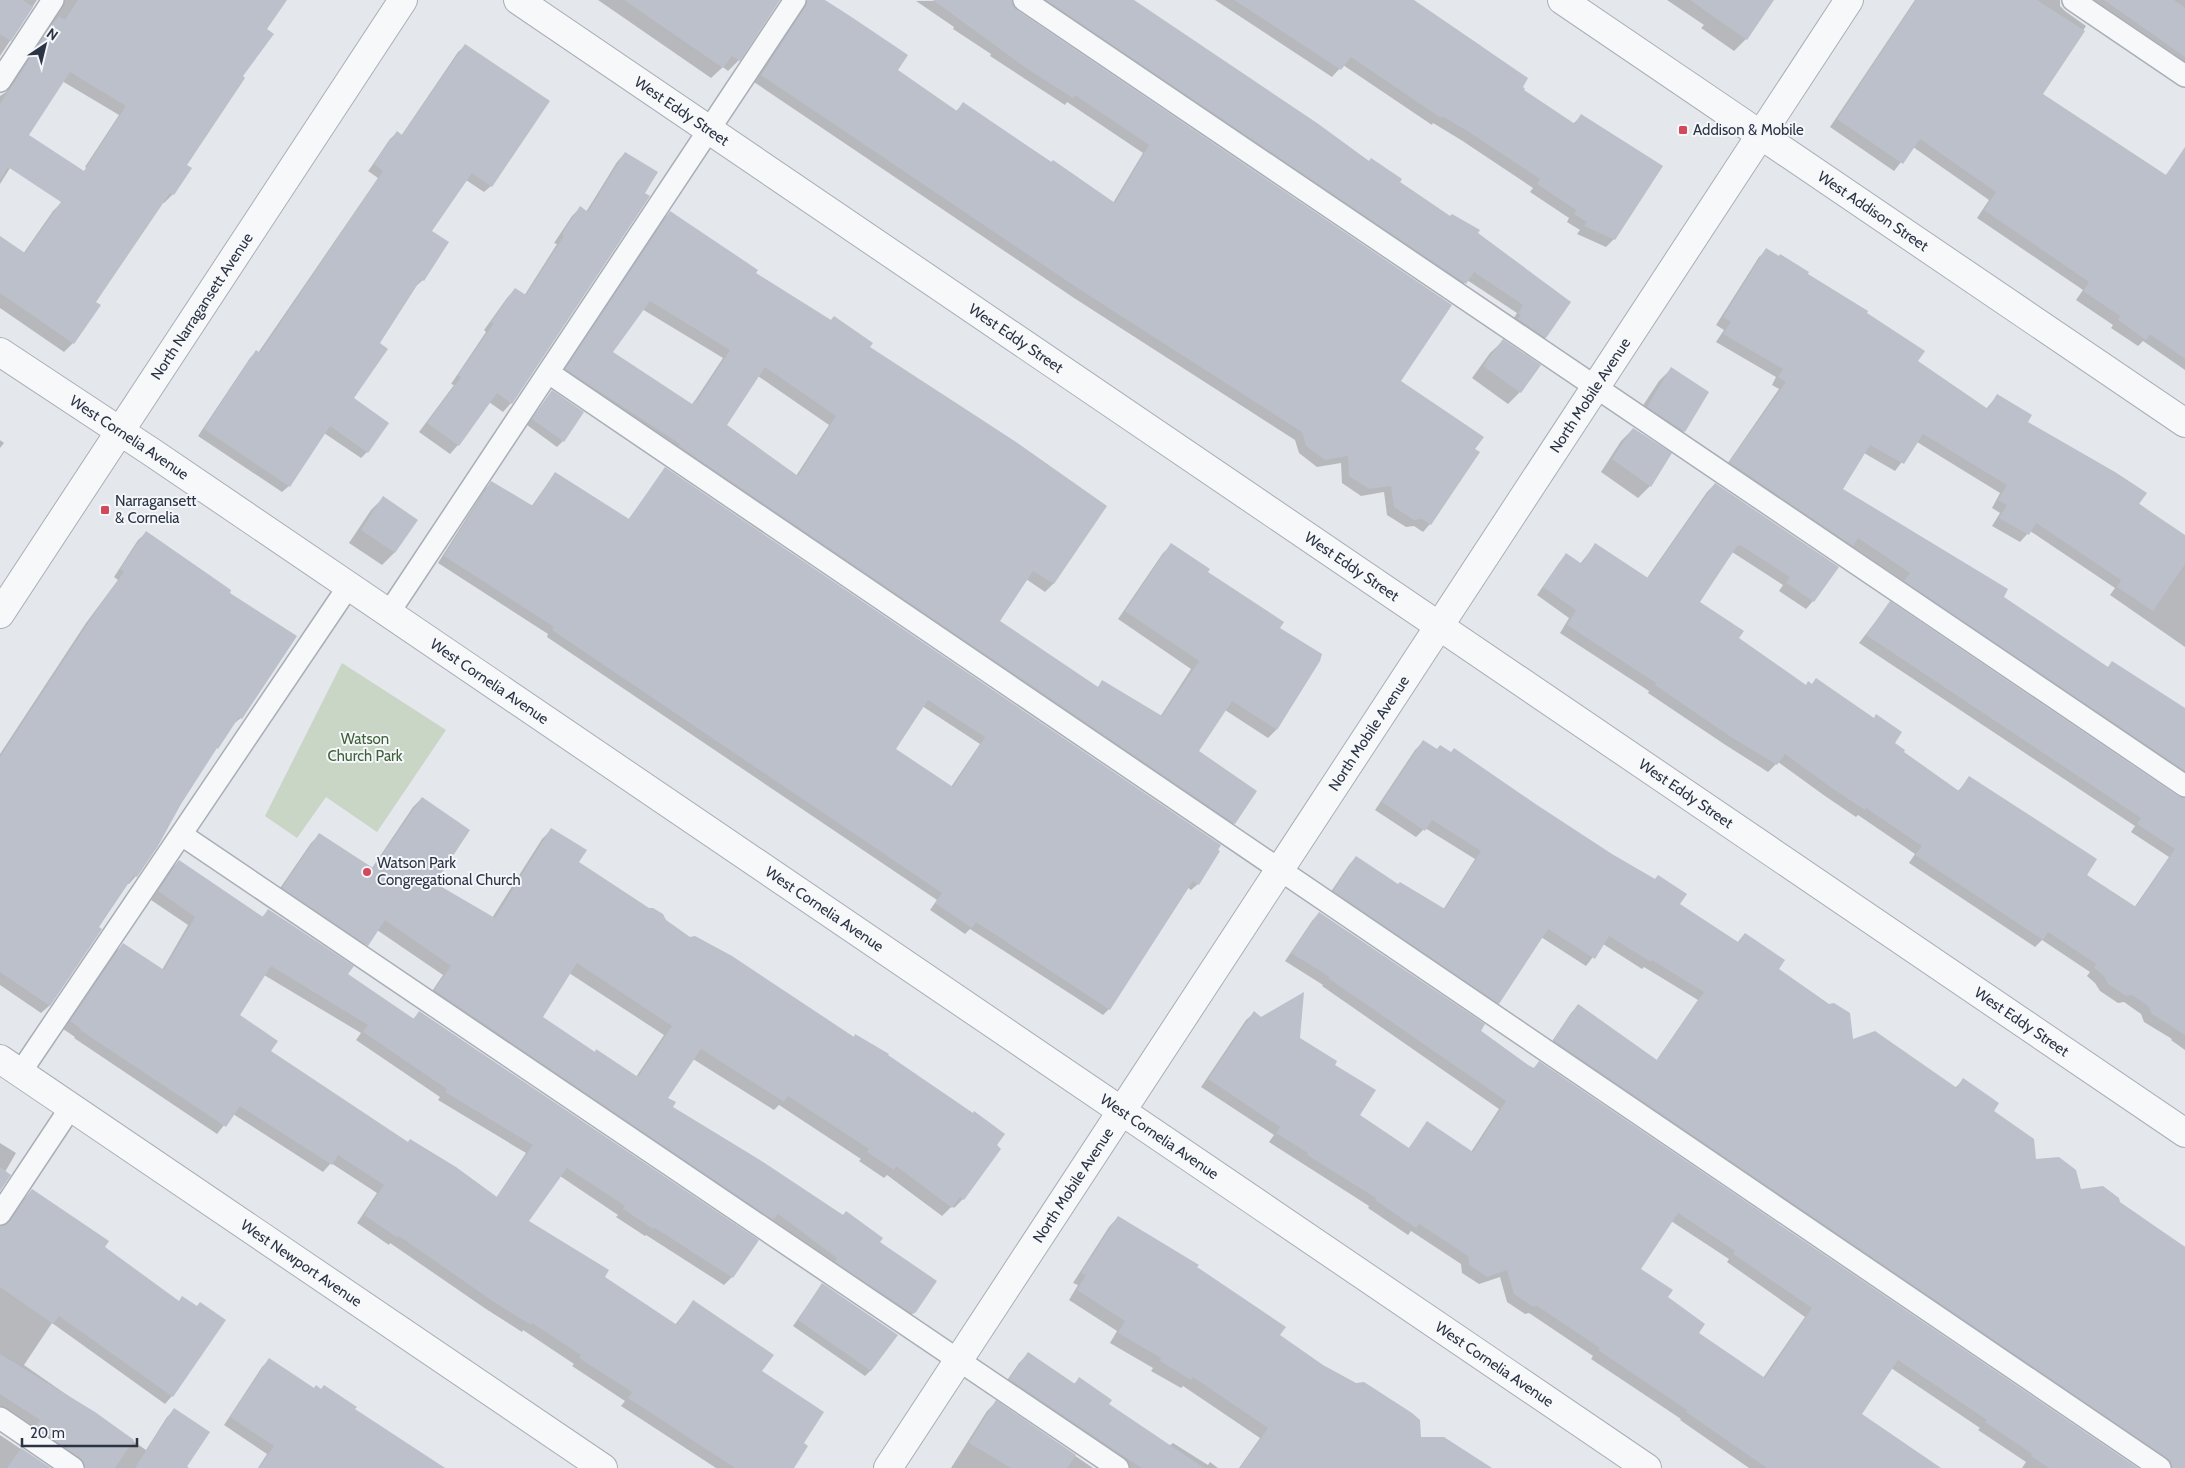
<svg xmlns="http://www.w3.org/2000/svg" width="2185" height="1468" viewBox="0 0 2185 1468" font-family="Cabin,sans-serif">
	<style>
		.green { fill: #c9d6c5 }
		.shadow { fill: #0003; fill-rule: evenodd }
		.building { fill: #bbc0ca; fill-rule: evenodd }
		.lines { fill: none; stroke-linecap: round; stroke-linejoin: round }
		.service-casing { stroke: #a9aeb7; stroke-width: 24 }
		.minor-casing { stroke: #a9aeb7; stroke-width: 30 }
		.tertiary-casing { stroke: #a9aeb7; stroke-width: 30 }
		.service { stroke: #f7f8fa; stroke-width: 21 }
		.minor { stroke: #f7f8fa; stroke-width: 28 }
		.tertiary { stroke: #f7f8fa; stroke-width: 28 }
		.poi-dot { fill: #d1495b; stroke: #f4f6f9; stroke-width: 2 }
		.labels { text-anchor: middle; stroke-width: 4; stroke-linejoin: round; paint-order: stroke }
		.street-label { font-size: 15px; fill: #2b3445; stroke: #f4f6f9 }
		.poi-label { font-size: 15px; fill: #2b3445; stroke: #f4f6f9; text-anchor: start }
		.park-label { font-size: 15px; fill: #3f6138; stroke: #f4f6f9 }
	</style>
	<rect width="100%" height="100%" fill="#e4e7ec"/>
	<path class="green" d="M 342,663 L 446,730 L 377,832 L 326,797 L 297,838 L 265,816 Z"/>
	<path class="shadow" d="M 0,0 L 37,0 L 0,56 Z
		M 52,0 L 285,0 L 265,30 L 241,77 L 185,165 L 173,194 L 164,203 L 162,202 L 95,302 L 73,343 L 64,352 L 0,308 L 0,238 L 23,254 L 53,211 L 62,202 L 113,187 L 85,167 L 119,115 L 62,81 L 0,108 L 0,96 L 6,92 L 55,17 L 57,10 Z
		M 598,0 L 779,0 L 739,60 L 728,71 L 723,67 L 711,78 Z
		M 803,0 L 823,0 L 896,70 L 956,111 L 964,104 L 1113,203 L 1143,153 L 1067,102 L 1065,105 L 990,56 L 991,54 L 953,29 L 954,27 L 916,1 L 1012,0 L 1011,5 L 1399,382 L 1479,453 L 1430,524 L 1423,532 L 1414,526 L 1406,527 L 1387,515 L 1384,492 L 1361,496 L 1342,483 L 1341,463 L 1317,467 L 1299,453 L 1295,440 L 1074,298 L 754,82 L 798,16 L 799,4 Z
		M 1028,0 L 1132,0 L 1476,234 L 1570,302 L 1545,338 L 1538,345 L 1512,321 L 1517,313 L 1467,280 L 1457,291 Z
		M 1215,0 L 1412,0 L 1481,46 L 1480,48 L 1523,91 L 1573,124 L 1582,115 L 1614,239 L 1606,247 L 1577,234 L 1580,230 L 1567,222 L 1569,218 L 1530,192 L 1533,188 L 1461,140 L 1433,123 L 1432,125 L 1343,65 L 1332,77 Z
		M 1667,0 L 1772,0 L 1746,39 L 1734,51 L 1701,28 L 1704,25 Z
		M 1915,0 L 2060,0 L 2060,6 L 2065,11 L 2086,26 L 2042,94 L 2165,176 L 2170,170 L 2185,180 L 2185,370 L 2143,341 L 2138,346 L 2111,328 L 2113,325 L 2076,300 L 2083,290 L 1977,218 L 1989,200 L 1913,147 L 1894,171 L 1830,127 Z
		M 2075,0 L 2185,0 L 2185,70 Z
		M 465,46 L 491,186 L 484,192 L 466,180 L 431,231 L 423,280 L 416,286 L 378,344 L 352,399 L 367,452 L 361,458 L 324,433 L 289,486 L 282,492 L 198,436 L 250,358 L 256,352 L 258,353 L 378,178 L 368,171 L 371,167 L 390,139 L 397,133 L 401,136 L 458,52 Z
		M 625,153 L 643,193 L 648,197 L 511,403 L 503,412 L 489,402 L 458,445 L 450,454 L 419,432 L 454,385 L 451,384 L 486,332 L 484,330 L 507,298 L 515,289 L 524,296 L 557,244 L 554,243 L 572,216 L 580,208 L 586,212 L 617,162 Z
		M 0,161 L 10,168 L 0,184 Z
		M 671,212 L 754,274 L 868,347 L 1105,506 L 1053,584 L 1045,592 L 1026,579 L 999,622 L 1097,688 L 1102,682 L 1160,717 L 1191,669 L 1118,619 L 1163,553 L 1172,545 L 1319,661 L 1276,730 L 1268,738 L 1225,710 L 1197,752 L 1255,791 L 1234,823 L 1226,832 L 558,378 L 662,220 ZM 642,309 L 723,358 L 692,405 L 611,352 ZM 758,376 L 829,425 L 796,476 L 726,426 Z
		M 1767,250 L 1865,314 L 1916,362 L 1986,409 L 1997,396 L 2026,422 L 2185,537 L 2185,647 L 2110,595 L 2115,588 L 2030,531 L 2020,542 L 1992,526 L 2000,513 L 1992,508 L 2000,493 L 1917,442 L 1895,471 L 1864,453 L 1842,490 L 2107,668 L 2185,710 L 2185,784 L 1898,589 L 1903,581 L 1851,546 L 1844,553 L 1723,470 L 1779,389 L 1772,385 L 1776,377 L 1716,342 L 1724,330 L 1716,325 L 1759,257 Z
		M 1503,341 L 1520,392 L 1508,404 L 1472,378 L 1490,353 Z
		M 1671,369 L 1707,393 L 1684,431 L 1671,444 L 1638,413 L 1659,381 Z
		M 552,391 L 563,441 L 557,447 L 527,425 Z
		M 1633,429 L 1650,486 L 1638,498 L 1601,472 L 1621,441 Z
		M 0,440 L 4,443 L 0,448 Z
		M 665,469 L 1198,884 L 1191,890 L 1187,887 L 1109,1009 L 1103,1015 L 970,929 L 965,934 L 930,910 L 937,900 L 547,637 L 548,634 L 438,563 L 485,489 L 492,482 L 531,507 L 555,473 L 628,520 ZM 922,706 L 980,744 L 951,787 L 895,749 Z
		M 1715,484 L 1813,601 L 1806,609 L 1779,591 L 1783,585 L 1732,552 L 1698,603 L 1738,639 L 1805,686 L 1894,743 L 1902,752 L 1958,791 L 1970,778 L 2085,875 L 2134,908 L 2169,857 L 2131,832 L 2135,826 L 1859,643 L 1890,603 L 2178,798 L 2185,798 L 2185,1050 L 2171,1040 L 2172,1039 L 2144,1022 L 2141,1014 L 2124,1002 L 2118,1003 L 2100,991 L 2095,983 L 2087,976 L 2090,972 L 2042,940 L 2035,947 L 1909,863 L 1915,854 L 1858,815 L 1856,817 L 1825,796 L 1778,762 L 1768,772 L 1724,744 L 1648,693 L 1649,691 L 1560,633 L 1569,618 L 1537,595 L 1559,563 L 1566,555 L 1580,564 L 1595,545 L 1647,578 L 1707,492 Z
		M 383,498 L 416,520 L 394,553 L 382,565 L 349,543 L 371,510 Z
		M 146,533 L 228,593 L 295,636 L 241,718 L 232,725 L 212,753 L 136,876 L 129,884 L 127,883 L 97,928 L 100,930 L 49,1006 L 41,1013 L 0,985 L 0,754 L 86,623 L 118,580 L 114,577 L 138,540 Z
		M 1423,742 L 1737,943 L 1745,934 L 1777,970 L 1851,1041 L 1955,1088 L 1963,1080 L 2035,1160 L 2080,1190 L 2119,1203 L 2185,1247 L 2185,1468 L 2162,1468 L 1547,1049 L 1571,1013 L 1579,1005 L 1656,1061 L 1698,1000 L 1644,967 L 1642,969 L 1603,944 L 1586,966 L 1541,937 L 1498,1003 L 1490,1010 L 1326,899 L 1349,865 L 1356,857 L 1398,885 L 1443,910 L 1475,859 L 1425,828 L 1416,837 L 1375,810 L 1415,750 Z
		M 422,798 L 433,883 L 492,918 L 542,839 L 551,830 L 577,863 L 690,938 L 853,1038 L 856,1035 L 963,1199 L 954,1208 L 952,1206 L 942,1216 L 887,1175 L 884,1178 L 859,1161 L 861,1159 L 779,1105 L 774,1110 L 693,1059 L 667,1098 L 671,1108 L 936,1281 L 912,1314 L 903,1323 L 426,1000 L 443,975 L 377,930 L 358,954 L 274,897 L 311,843 L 320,834 L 372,868 L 413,807 ZM 569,973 L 664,1035 L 636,1077 L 594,1053 L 541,1017 Z
		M 179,861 L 262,917 L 269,910 L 347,975 L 413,1019 L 420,1012 L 757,1241 L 732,1277 L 724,1285 L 646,1235 L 645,1236 L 616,1217 L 618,1215 L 560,1176 L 527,1222 L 603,1277 L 675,1325 L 693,1302 L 760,1371 L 786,1468 L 716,1468 L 621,1406 L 625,1401 L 572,1366 L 574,1364 L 523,1330 L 522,1332 L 486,1309 L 390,1243 L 389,1245 L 357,1223 L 377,1193 L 331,1163 L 323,1172 L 233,1114 L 217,1134 L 74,1038 L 75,1037 L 63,1029 L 115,952 L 123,945 L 162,970 L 188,925 L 151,900 L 171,869 ZM 264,975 L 361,1033 L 356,1040 L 440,1097 L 438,1100 L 526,1153 L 496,1198 L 408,1143 L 270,1052 L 239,1016 Z
		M 1319,913 L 1533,1069 L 1539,1063 L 2136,1468 L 2022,1468 L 2026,1462 L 1978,1430 L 1980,1428 L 1891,1368 L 1860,1414 L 1939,1468 L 1749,1468 L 1680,1420 L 1681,1419 L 1591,1359 L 1593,1356 L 1529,1313 L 1525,1314 L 1507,1302 L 1500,1277 L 1479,1284 L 1462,1273 L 1461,1264 L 1411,1231 L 1408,1235 L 1368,1208 L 1369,1206 L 1269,1142 L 1274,1135 L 1201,1087 L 1246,1020 L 1254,1013 L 1299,1039 L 1333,1065 L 1358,1116 L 1408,1149 L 1428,1123 L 1471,1152 L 1499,1109 L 1322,986 L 1323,985 L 1285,961 L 1312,921 ZM 1671,1221 L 1729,1259 L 1727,1262 L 1805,1317 L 1763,1378 L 1697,1333 L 1639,1269 Z
		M 0,1143 L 16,1153 L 5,1172 L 0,1189 Z
		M 32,1190 L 103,1247 L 172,1396 L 165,1404 L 52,1323 L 24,1365 L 146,1450 L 167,1417 L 174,1410 L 186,1466 L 189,1468 L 75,1468 L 0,1415 L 0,1228 L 7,1224 L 25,1198 Z
		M 1118,1217 L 1195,1268 L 1279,1335 L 1420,1438 L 1467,1468 L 1239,1468 L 1260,1438 L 1183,1386 L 1181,1388 L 1151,1371 L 1153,1368 L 1110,1343 L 1117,1331 L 1069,1300 L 1078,1285 L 1073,1283 L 1109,1227 Z
		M 822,1284 L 871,1370 L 865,1376 L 793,1326 Z
		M 1028,1354 L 1074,1384 L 1079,1379 L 1107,1404 L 1169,1446 L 1173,1443 L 1208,1465 L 1210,1462 L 1218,1468 L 1117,1468 L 1001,1389 L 1019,1363 Z
		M 269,1360 L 313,1389 L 353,1409 L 444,1468 L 258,1468 L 267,1454 L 224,1425 L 262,1367 Z
		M 996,1402 L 1093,1468 L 951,1468 L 987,1411 Z
		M 0,1435 L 49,1468 L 0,1468 Z"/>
	<path class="building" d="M 0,0 L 23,0 L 33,7 L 11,41 L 0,34 Z
		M 78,0 L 287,0 L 267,29 L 274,34 L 243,76 L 245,78 L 187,165 L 192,168 L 174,195 L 170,193 L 96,302 L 101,305 L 74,344 L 0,293 L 0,236 L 25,253 L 61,202 L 8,167 L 0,180 L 0,104 L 54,22 L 59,16 L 65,20 ZM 70,72 L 126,106 L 84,171 L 29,135 Z
		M 624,0 L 780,0 L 740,61 L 732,56 L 723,68 Z
		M 807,0 L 825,0 L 853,18 L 908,55 L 898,70 L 957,111 L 963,102 L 1051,162 L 1053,160 L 1115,203 L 1149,145 L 1075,95 L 1073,98 L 1026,68 L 933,0 L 1012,0 L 1017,10 L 1452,305 L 1401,381 L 1484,437 L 1475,449 L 1480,452 L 1431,525 L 1422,519 L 1414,520 L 1394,507 L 1391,486 L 1369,489 L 1349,476 L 1348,456 L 1325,460 L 1306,446 L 1302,432 L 1082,291 L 761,75 L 805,7 Z
		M 1046,0 L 1134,0 L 1317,123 L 1369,161 L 1371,158 L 1402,179 L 1400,182 L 1450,216 L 1452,214 L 1480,230 L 1478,233 L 1571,302 L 1546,338 L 1518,319 L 1521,315 L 1518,313 L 1523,305 L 1474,272 L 1466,284 Z
		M 1234,0 L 1414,0 L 1528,78 L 1523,87 L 1525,89 L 1524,90 L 1575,124 L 1581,114 L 1663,166 L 1615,240 L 1584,226 L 1587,222 L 1574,214 L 1576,210 L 1537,184 L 1540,179 L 1469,132 L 1442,116 L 1441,118 L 1351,57 L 1341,70 Z
		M 1690,0 L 1774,0 L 1747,40 Z
		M 1916,0 L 2037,0 L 2085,31 L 2043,94 L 2166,175 L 2185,147 L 2185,359 L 2150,334 L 2146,340 L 2118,320 L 2120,316 L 2083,291 L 2089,282 L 1984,210 L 1996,192 L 1920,139 L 1903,164 L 1837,119 Z
		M 2104,0 L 2174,0 L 2185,8 L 2185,57 Z
		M 465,44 L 550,101 L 492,187 L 472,173 L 432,231 L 449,242 L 424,281 L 421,279 L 380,343 L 388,349 L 354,398 L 389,423 L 368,453 L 330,426 L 290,487 L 204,429 L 256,350 L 260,353 L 383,171 L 374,164 L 377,159 L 397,131 L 402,135 Z
		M 625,152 L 658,172 L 645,193 L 650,196 L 512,404 L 497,393 L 459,446 L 427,423 L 461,377 L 458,375 L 494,323 L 491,322 L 515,288 L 526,295 L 564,236 L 562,234 L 580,206 L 588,212 Z
		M 670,211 L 758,270 L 756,273 L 831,320 L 834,316 L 873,343 L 870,347 L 1013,440 L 1107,506 L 1054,584 L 1033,571 L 1000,621 L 1098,687 L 1102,680 L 1162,716 L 1199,661 L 1125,611 L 1171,543 L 1210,569 L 1208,572 L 1284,622 L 1280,628 L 1322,654 L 1320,661 L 1277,730 L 1232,701 L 1199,751 L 1257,791 L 1235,824 L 679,446 L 680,444 L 565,369 ZM 650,301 L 730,350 L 697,401 L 695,400 L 692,404 L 613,352 ZM 765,367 L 836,416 L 798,476 L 727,425 Z
		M 1766,248 L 1779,256 L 1780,254 L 1809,272 L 1808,274 L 1868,311 L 1867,313 L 1925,351 L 1918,361 L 1988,409 L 1997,394 L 2032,415 L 2028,422 L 2115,472 L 2147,493 L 2139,504 L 2185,535 L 2185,564 L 2153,611 L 2117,587 L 2121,580 L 2036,523 L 2029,535 L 1999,518 L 2007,505 L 1998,500 L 2007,485 L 1923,434 L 1904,464 L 1870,445 L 1843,489 L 2008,589 L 2004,597 L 2108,667 L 2112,661 L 2185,708 L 2185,771 L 1904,581 L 1910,573 L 1858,538 L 1853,546 L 1729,462 L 1786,382 L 1778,377 L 1783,369 L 1723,334 L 1731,322 L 1723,317 Z
		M 1503,339 L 1541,365 L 1521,393 L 1483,366 Z
		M 1671,367 L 1709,392 L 1685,432 L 1647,407 Z
		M 552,390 L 584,412 L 564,442 L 532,419 Z
		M 1633,428 L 1672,453 L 1651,487 L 1612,459 Z
		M 665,467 L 1221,845 L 1218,850 L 1220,851 L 1199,885 L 1193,881 L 1110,1010 L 976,922 L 972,928 L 935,903 L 942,893 L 552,630 L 554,627 L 444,556 L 491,481 L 533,506 L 555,472 L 629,519 ZM 928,700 L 985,737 L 953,787 L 896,749 Z
		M 1715,483 L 1839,567 L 1814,602 L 1786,583 L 1790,577 L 1740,545 L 1737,546 L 1700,602 L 1744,631 L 1739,638 L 1806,685 L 1808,681 L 1812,684 L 1816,678 L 1874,718 L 1876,714 L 1902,732 L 1895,743 L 1905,750 L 1904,752 L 1959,791 L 1969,776 L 2057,833 L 2097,859 L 2087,875 L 2136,907 L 2175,849 L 2137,824 L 2141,818 L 1866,635 L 1890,601 L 2178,796 L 2185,798 L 2185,1035 L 2152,1014 L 2148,1006 L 2132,995 L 2126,996 L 2108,984 L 2103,975 L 2094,968 L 2096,964 L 2048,932 L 2043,940 L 1915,855 L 1922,846 L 1866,808 L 1865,810 L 1833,789 L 1785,754 L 1777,765 L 1731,737 L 1655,685 L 1656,683 L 1567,625 L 1576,610 L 1543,587 L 1566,553 L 1582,564 L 1595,543 L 1648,578 Z
		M 383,496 L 418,520 L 395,553 L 361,530 Z
		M 146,531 L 231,590 L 230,593 L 297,636 L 242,719 L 239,717 L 218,749 L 217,748 L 181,804 L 158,846 L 137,877 L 134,875 L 99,927 L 102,929 L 50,1006 L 0,972 L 0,757 L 94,614 L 124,572 L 120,569 Z
		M 1423,740 L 1437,749 L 1440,745 L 1451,752 L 1454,748 L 1537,805 L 1612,854 L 1655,879 L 1658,875 L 1687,894 L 1680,904 L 1738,942 L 1745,933 L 1785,960 L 1779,969 L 1829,1004 L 1834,1003 L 1850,1013 L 1853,1039 L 1875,1031 L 1957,1088 L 1963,1078 L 1999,1103 L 1994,1111 L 2034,1139 L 2036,1159 L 2059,1157 L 2076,1170 L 2081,1189 L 2103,1186 L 2119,1198 L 2120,1202 L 2185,1247 L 2185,1468 L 2172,1468 L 2167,1458 L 1553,1040 L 1578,1004 L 1657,1060 L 1704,992 L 1652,960 L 1651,962 L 1609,936 L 1595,959 L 1548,929 L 1499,1004 L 1333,891 L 1356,856 L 1398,884 L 1400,882 L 1445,909 L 1481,851 L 1432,820 L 1425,831 L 1382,802 Z
		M 422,797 L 470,830 L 435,883 L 495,918 L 551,828 L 587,850 L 579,862 L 649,908 L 653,908 L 663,914 L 666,920 L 690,937 L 695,936 L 732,956 L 854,1037 L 855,1034 L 889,1054 L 888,1055 L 973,1113 L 974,1111 L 1005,1134 L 997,1145 L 1001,1149 L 964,1200 L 960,1197 L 952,1208 L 896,1166 L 894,1170 L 867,1152 L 869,1149 L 788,1096 L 784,1102 L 701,1049 L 668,1098 L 676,1102 L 673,1107 L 760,1160 L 843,1215 L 846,1211 L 883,1238 L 880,1242 L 937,1281 L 916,1312 L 913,1314 L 835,1262 L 837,1258 L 778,1214 L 773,1220 L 434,990 L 451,966 L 385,920 L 368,946 L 282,888 L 319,833 L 373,868 ZM 577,963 L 672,1026 L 638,1077 L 596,1049 L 595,1052 L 543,1017 Z
		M 179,860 L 263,917 L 268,909 L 354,966 L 348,974 L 414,1019 L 419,1011 L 759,1240 L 733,1278 L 655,1228 L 653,1229 L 623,1209 L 625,1206 L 567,1168 L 529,1221 L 609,1270 L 605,1277 L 677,1325 L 693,1300 L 774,1355 L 762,1371 L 824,1412 L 804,1443 L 808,1446 L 794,1468 L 735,1468 L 628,1398 L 632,1392 L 579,1358 L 581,1355 L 532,1323 L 531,1325 L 494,1302 L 399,1236 L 398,1238 L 364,1215 L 384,1185 L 338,1155 L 332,1165 L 240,1106 L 226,1127 L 80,1030 L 81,1029 L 70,1021 L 123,943 L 164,970 L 195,917 L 158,891 ZM 271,966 L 368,1025 L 363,1032 L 447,1089 L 445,1092 L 533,1145 L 497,1197 L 456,1167 L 410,1139 L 408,1142 L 271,1051 L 278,1041 L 240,1015 Z
		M 1319,912 L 1485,1024 L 1481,1031 L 1528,1065 L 1534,1068 L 1539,1061 L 2138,1468 L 2049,1468 L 2031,1456 L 2032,1454 L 1985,1422 L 1987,1420 L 1898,1360 L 1862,1414 L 1941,1468 L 1767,1468 L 1686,1412 L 1687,1410 L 1598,1350 L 1600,1348 L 1537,1306 L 1533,1307 L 1514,1294 L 1507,1270 L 1487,1277 L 1469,1265 L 1468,1256 L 1419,1224 L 1416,1228 L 1375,1200 L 1376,1198 L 1307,1155 L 1308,1153 L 1276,1133 L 1280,1127 L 1208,1079 L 1254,1011 L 1261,1017 L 1304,992 L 1300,1038 L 1337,1061 L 1335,1065 L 1376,1090 L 1360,1115 L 1409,1148 L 1427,1121 L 1473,1152 L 1506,1101 L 1328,978 L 1330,977 L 1291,953 ZM 1678,1213 L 1735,1251 L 1733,1254 L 1812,1308 L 1765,1378 L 1699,1333 L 1705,1324 L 1668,1297 L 1673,1290 L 1641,1269 Z
		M 0,1167 L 11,1175 L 0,1191 Z
		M 32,1189 L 109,1241 L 105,1247 L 179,1301 L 182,1296 L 197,1306 L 200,1302 L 226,1320 L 173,1397 L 59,1316 L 53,1324 L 0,1287 L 0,1226 L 10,1221 Z
		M 1118,1216 L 1199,1265 L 1197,1267 L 1286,1327 L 1280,1335 L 1323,1365 L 1356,1383 L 1364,1382 L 1412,1413 L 1420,1420 L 1421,1437 L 1444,1437 L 1492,1468 L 1240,1468 L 1268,1428 L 1193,1377 L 1191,1380 L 1160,1361 L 1161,1358 L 1118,1333 L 1125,1321 L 1077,1290 L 1086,1275 L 1081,1273 Z
		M 822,1283 L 898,1335 L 871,1371 L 798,1320 Z
		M 1028,1352 L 1075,1384 L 1079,1377 L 1112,1400 L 1109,1404 L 1204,1468 L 1142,1468 L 1125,1457 L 1009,1379 Z
		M 0,1354 L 95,1412 L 134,1440 L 115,1468 L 85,1468 L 80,1458 L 35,1427 L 40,1420 L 0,1394 Z
		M 269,1358 L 314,1388 L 316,1385 L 321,1389 L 324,1385 L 357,1407 L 355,1409 L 445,1468 L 259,1468 L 274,1446 L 230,1417 Z
		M 996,1400 L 1076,1455 L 1067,1468 L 1011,1468 L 969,1443 Z
		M 174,1408 L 210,1432 L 186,1468 L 135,1468 Z
		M 21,1448 L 51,1468 L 7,1468 Z"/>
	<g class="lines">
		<defs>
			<path id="service" d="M 1024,0 L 2185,786
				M 2073,0 L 2185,76
				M 0,81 L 53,0
				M 549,373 L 2160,1468
				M 388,614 L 795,0
				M 182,835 L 1118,1468
				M 20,1073 L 348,587
				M 0,1214 L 71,1107
				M 0,1418 L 73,1468"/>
			<g id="minor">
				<path id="s1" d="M 518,0 L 2185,1133"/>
				<path id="s2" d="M 0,352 L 153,453 L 1647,1468"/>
				<path id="s3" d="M 0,1059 L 603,1468"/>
				<path id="s4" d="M 888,1468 L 1849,0"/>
			</g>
			<g id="tertiary">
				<path id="s5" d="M 1562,0 L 2185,423"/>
				<path id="s6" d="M 0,614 L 403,0"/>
			</g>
		</defs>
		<use href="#service" class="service-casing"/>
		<use href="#minor" class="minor-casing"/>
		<use href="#tertiary" class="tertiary-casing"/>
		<use href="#service" class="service"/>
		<use href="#minor" class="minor"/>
		<use href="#tertiary" class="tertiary"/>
	</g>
	<g class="poi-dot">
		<rect x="1678" y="125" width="10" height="10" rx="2.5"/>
		<rect x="100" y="505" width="10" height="10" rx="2.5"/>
		<circle cx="367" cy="872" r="5"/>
	</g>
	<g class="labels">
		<g class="street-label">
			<text dy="5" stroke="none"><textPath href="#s1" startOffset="198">West Eddy Street</textPath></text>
			<text dy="5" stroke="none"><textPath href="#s5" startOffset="376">West Addison Street</textPath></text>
			<text dy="5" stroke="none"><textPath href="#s6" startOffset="368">North Narragansett Avenue</textPath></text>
			<text dy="5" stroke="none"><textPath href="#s1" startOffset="602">West Eddy Street</textPath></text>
			<text dy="5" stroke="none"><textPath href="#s4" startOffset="1282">North Mobile Avenue</textPath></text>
			<text dy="5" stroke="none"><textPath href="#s2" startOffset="155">West Cornelia Avenue</textPath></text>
			<text dy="5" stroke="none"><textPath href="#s1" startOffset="1008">West Eddy Street</textPath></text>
			<text dy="5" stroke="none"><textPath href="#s2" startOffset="590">West Cornelia Avenue</textPath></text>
			<text dy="5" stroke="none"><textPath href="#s4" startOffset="878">North Mobile Avenue</textPath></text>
			<text dy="5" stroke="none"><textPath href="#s1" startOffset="1412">West Eddy Street</textPath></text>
			<text dy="5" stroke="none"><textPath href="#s2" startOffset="995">West Cornelia Avenue</textPath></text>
			<text dy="5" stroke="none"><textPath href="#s1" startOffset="1818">West Eddy Street</textPath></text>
			<text dy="5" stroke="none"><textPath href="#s2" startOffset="1400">West Cornelia Avenue</textPath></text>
			<text dy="5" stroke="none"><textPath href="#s4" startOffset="338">North Mobile Avenue</textPath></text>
			<text dy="5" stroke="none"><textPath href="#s3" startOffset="364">West Newport Avenue</textPath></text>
			<text dy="5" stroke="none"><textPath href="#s2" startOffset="1805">West Cornelia Avenue</textPath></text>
		</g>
		<g class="poi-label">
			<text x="1693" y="135">Addison &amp; Mobile</text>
			<text x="115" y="506">Narragansett<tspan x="115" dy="17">&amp; Cornelia</tspan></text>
			<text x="377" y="868">Watson Park<tspan x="377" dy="17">Congregational Church</tspan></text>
		</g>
		<g class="park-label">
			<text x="365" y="744">Watson<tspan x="365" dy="17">Church Park</tspan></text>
		</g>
	</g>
	<g transform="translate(45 45) rotate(35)" stroke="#f4f6f9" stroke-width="4" paint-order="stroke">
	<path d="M0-4L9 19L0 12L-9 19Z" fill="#2b3445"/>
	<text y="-8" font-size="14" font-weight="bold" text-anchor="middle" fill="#2b3445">N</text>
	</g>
	<path d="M22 1438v8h115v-8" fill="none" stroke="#2b3445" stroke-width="2.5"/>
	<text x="30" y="1438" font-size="15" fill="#2b3445" stroke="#f4f6f9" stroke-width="4" paint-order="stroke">20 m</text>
</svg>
